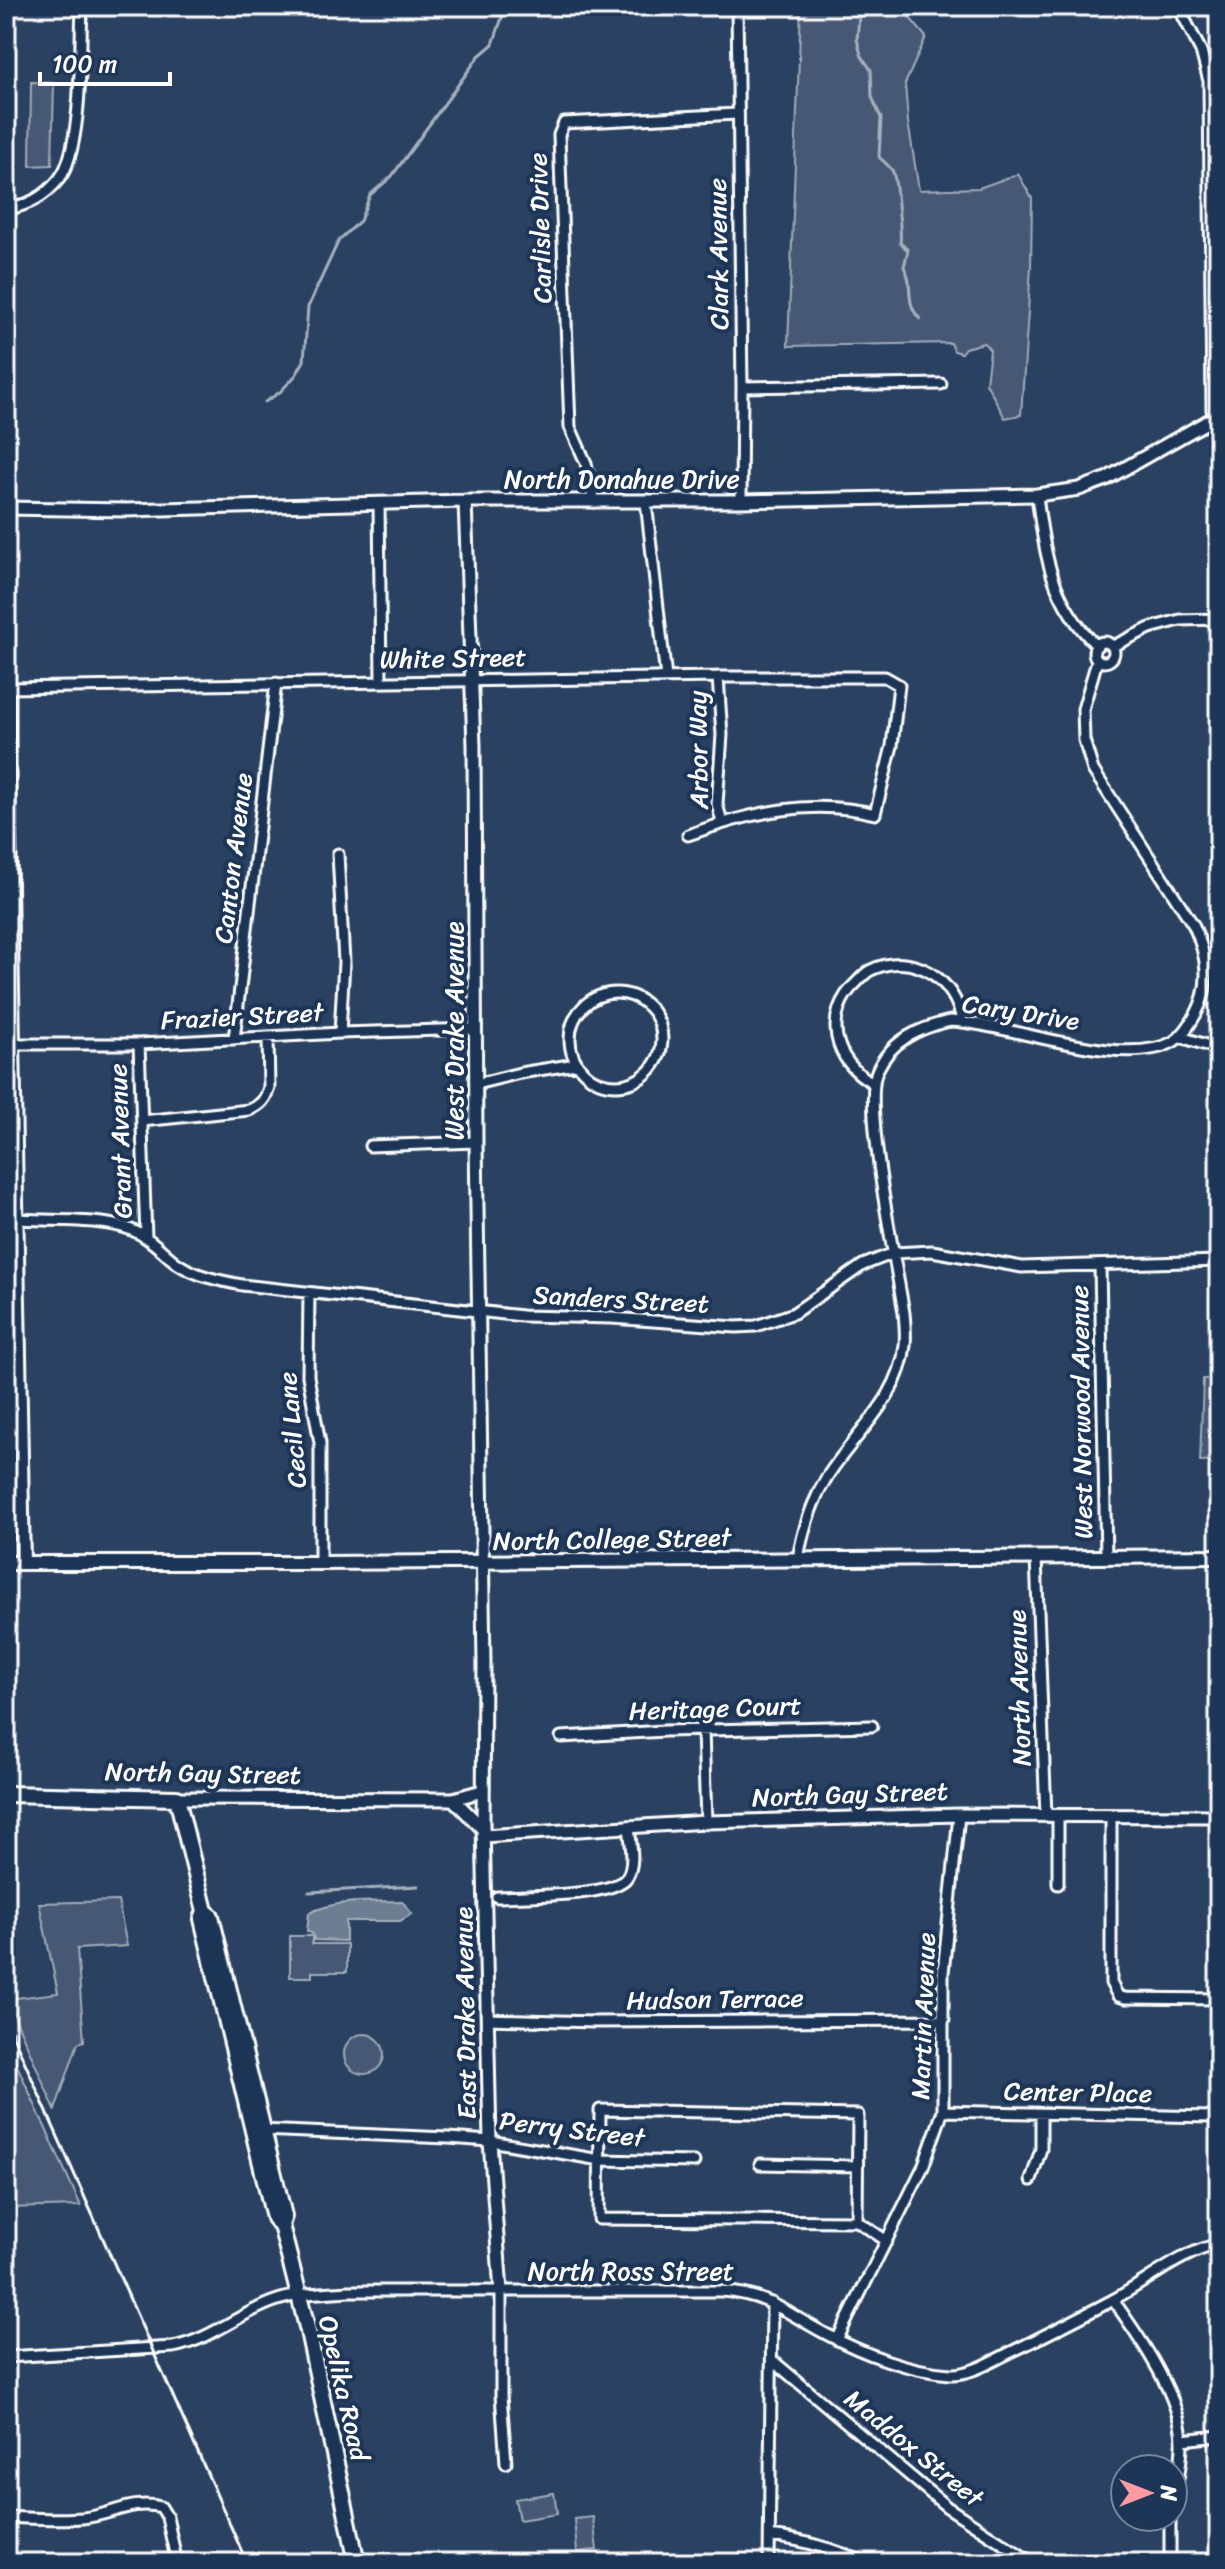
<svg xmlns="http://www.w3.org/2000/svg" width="1225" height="2569" viewBox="0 0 1225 2569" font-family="Sriracha,sans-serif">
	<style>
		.green { fill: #465975; stroke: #a2acba; stroke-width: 2 }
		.water { fill: #6d7d92; stroke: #a7b1be; stroke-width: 2 }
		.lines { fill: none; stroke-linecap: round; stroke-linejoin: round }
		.stream { stroke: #a7b1be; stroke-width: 3 }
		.minor-casing { stroke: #fff; stroke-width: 15 }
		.tertiary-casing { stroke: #fff; stroke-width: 17 }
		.secondary-casing { stroke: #fff; stroke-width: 18 }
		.primary-casing { stroke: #fff; stroke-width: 20 }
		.minor { stroke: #1d3557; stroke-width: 9 }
		.tertiary { stroke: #1d3557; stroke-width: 11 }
		.secondary { stroke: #1d3557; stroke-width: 12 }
		.primary { stroke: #1d3557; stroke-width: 14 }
		.rail { stroke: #fff; stroke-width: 3 }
		.labels { text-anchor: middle; stroke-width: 8; stroke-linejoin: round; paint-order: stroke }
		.street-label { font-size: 26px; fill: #fff; stroke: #1d3557 }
	</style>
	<rect width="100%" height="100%" fill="#2a4161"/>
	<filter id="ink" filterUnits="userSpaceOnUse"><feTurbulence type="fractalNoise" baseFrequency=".0125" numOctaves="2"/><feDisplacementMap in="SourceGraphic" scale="16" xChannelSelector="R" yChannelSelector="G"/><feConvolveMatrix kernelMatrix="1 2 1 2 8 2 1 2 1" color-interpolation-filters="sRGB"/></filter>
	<g filter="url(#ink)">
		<path class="green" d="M 801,6 L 900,6 L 926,37 L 905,84 L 908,122 L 919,190 L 979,188 L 1018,174 L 1032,198 L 1031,267 L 1021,415 L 1005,418 L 986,383 L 990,350 L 984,343 L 965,348 L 961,353 L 954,351 L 951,343 L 788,346 Z
			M 31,82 L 54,83 L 52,165 L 30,166 Z
			M 1203,1379 L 1219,1379 L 1219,1461 L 1200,1462 Z
			M 118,1901 L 127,1946 L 77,1949 L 84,2041 L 78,2043 L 55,2110 L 7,1999 L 58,1993 L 39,1903 Z
			M 290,1936 L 312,1936 L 312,1944 L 347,1944 L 347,1972 L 312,1972 L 312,1977 L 290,1977 Z
			M344 2054a20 20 0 1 1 40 0a20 20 0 1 1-40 0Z
			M 6,2041 L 81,2206 L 6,2208 Z
			M 554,2493 L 557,2514 L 519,2520 L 515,2499 Z
			M 593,2517 L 597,2550 L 577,2552 L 574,2519 Z"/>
		<path class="water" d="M 402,1901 L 412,1914 L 400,1921 L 346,1921 L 346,1941 L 314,1940 L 313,1934 L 307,1931 L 309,1913 C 338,1899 371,1902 402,1901 Z"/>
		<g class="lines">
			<path class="stream" d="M 860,6 L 857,39 L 861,55 L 871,70 L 872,97 L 881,118 L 879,157 C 883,161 891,167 893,172 C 896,180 902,236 900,243 L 908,250 L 904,267 C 915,285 903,301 920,319
				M 265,402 L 280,392 L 296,375 L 304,361 L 308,307 L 339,240 L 360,221 L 370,195 L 392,176 L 479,56 L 493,44 L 506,6
				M 309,1892 L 418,1886"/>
			<defs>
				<path id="minor" d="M 737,6 L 742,387 L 741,501
					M 1178,6 L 1201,51 L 1209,81 L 1212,410 L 1216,416
					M 6,210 C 28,205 45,197 59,179 C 83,151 80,45 82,6
					M 742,387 L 941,384
					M 1037,495 C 1044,555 1052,603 1097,646
					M 594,502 L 586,463 L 570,427 L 559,135 L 564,123 L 737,114
					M 646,502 L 666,678
					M 379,503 L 381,681
					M1094 652a10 10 0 1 1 20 0a10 10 0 1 1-20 0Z
					M 1113,646 L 1150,628 L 1180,620 L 1219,619
					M 718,677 L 722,735 L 717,804 L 722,822
					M 6,688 L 718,677 L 885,677 L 899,685 L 892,746 L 875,814 C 811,798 748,813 688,835
					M 338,854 L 344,962 L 340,1033
					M570 1039a46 46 0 1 1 92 0a46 46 0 1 1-92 0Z
					M 1181,1037 L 1219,1049
					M 234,1039 L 276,683
					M 12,1044 L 139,1044 L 340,1033 L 475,1029
					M 139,1044 L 146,1237
					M 873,1083 C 833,1062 822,1014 857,982 C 861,978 866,972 871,970 C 913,950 955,979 962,1021
					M 476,1084 L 520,1073 L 576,1064
					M 142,1121 L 249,1110 C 261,1105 266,1099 269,1087 L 268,1037
					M 370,1146 L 476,1142
					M 17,1219 C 49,1221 106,1218 134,1231 C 151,1238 163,1253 178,1264 C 196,1276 221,1281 242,1285 L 522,1316 L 612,1318 L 736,1327 L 756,1326 L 794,1313 L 863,1265 L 894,1253 L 932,1251 L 1022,1267 L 1219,1261
					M 1100,1266 L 1106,1557
					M 309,1293 L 308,1376 L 320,1443 L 320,1563
					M 6,1426 L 20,1425
					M 1036,1558 L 1046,1816
					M 798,1559 C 803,1529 811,1503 827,1477 C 854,1434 900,1399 905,1345 C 906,1335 905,1323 904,1313 C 897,1268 862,1104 877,1071 C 891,1040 919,1028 950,1021 C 1008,1023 1121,1070 1173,1042 C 1183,1036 1190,1025 1196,1014 C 1212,984 1207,956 1194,926 L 1093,770 L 1084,740 L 1083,709 L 1097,661
					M 703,1730 L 706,1822
					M 561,1737 L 665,1731 L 872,1726
					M 1111,1816 L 1111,1983 L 1118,1996 L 1125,1998 L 1219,1999
					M 1058,1884 L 1058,1816
					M 497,1897 C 522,1895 613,1898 627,1877 C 636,1863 630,1841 629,1826
					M 487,2019 L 594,2022 L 944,2020
					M 600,2110 L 858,2115 L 857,2221 L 599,2219 Z
					M 943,2111 L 1211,2117
					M 260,2130 L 448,2138 L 490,2141 L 600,2160 L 694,2162
					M 760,2164 L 857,2166
					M 1031,2180 L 1041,2149 L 1041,2114
					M 857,2221 L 887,2241
					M 501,2292 L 501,2395 L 506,2463
					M 1113,2300 C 1139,2336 1182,2398 1182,2443 C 1182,2464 1177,2484 1173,2504
					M 837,2340 L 923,2167 L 943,2111 L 943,1973 L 959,1815
					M 6,2357 L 173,2347 C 210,2340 237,2315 272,2302 C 295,2293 323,2293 348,2291 L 722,2291 C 771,2295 787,2314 828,2335 C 864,2354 909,2371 950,2374 C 969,2375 991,2362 1007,2354 C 1042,2337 1077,2319 1111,2301 C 1147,2282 1179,2253 1219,2244
					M 772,2360 L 947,2507 L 1033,2563
					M 1182,2440 L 1219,2436
					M 6,2517 C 31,2518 57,2520 82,2518 C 110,2516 132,2499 161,2507 L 167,2517 L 177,2563
					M 770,2536 C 804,2540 834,2549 866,2563
					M 769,2563 L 772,2303
					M 1170,2563 L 1170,2517"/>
				<path id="tertiary" d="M 465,501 L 474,746 L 476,1142 L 484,1664 L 483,1823 L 490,2141 L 501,2292
					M 6,508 L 125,510 L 465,501 L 741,501 L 1037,495 L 1079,489 L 1106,479 L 1219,415
					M 177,1798 L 453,1799 L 482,1791
					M 453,1799 L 483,1829
					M 483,1836 L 706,1822 L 959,1815 L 1219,1816"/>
				<path id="secondary" d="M 6,678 L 23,1563
					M 6,1563 L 320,1563 L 1219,1556"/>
				<path id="primary" d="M 6,1794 L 177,1798 L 205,1911 L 211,1916 L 284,2216 L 281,2225
					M 205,1911 L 202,1919 L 274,2218 L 281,2225 L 308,2331 L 357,2563"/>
			</defs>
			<use href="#minor" class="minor-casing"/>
			<use href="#tertiary" class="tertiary-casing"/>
			<use href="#secondary" class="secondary-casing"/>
			<use href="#primary" class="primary-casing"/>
			<use href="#minor" class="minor"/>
			<use href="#tertiary" class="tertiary"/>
			<use href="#secondary" class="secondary"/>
			<use href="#primary" class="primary"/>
			<path class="rail" d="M 6,2020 L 247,2563"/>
		</g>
	</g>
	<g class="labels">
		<g class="street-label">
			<text transform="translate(540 228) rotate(-92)" y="9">Carlisle Drive</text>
			<text transform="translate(718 254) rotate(-91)" y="9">Clark Avenue</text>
			<text x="622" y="488">North Donahue Drive</text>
			<text transform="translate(453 658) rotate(-1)" y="9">White Street</text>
			<text transform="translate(698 750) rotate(-91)" y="9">Arbor Way</text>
			<text transform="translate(233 858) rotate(-83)" y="9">Canton Avenue</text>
			<text transform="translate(1021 1012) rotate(9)" y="9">Cary Drive</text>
			<text transform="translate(242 1016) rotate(-3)" y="9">Frazier Street</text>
			<text transform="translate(454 1031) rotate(-90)" y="9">West Drake Avenue</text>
			<text transform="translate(120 1141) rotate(-92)" y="9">Grant Avenue</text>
			<text transform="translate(621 1299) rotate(3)" y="9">Sanders Street</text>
			<text transform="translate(1081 1412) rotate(-91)" y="9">West Norwood Avenue</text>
			<text transform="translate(292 1430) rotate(-95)" y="9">Cecil Lane</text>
			<text transform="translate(612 1539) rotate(-1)" y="9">North College Street</text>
			<text transform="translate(1019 1688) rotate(-92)" y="9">North Avenue</text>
			<text transform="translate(715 1708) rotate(-2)" y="9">Heritage Court</text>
			<text transform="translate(203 1773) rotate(1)" y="9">North Gay Street</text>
			<text transform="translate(850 1794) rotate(-2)" y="9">North Gay Street</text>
			<text transform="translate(715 1999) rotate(-1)" y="9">Hudson Terrace</text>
			<text transform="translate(465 2013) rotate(-91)" y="9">East Drake Avenue</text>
			<text transform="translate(923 2016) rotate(-88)" y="9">Martin Avenue</text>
			<text transform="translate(1078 2092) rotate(1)" y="9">Center Place</text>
			<text transform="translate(572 2129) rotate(7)" y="9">Perry Street</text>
			<text x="631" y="2280">North Ross Street</text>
			<text transform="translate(344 2388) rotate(77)" y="9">Opelika Road</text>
			<text transform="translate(914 2448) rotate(39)" y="9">Maddox Street</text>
		</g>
	</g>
	<rect width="1225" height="2569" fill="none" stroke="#1d3557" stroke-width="32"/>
	<rect x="16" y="16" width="1193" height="2537" fill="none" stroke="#fff" stroke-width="3" filter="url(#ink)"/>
	<g transform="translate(1149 2493) rotate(90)"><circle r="38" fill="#1d3557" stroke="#77869a" stroke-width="2"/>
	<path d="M0-6L14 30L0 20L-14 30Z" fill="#ff9aa2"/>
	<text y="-12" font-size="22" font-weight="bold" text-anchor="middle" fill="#ffffff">N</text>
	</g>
	<path d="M40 72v12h130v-12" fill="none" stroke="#ffffff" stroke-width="4"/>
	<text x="52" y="72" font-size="24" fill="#ffffff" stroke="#1d3557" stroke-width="6" paint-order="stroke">100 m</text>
</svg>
